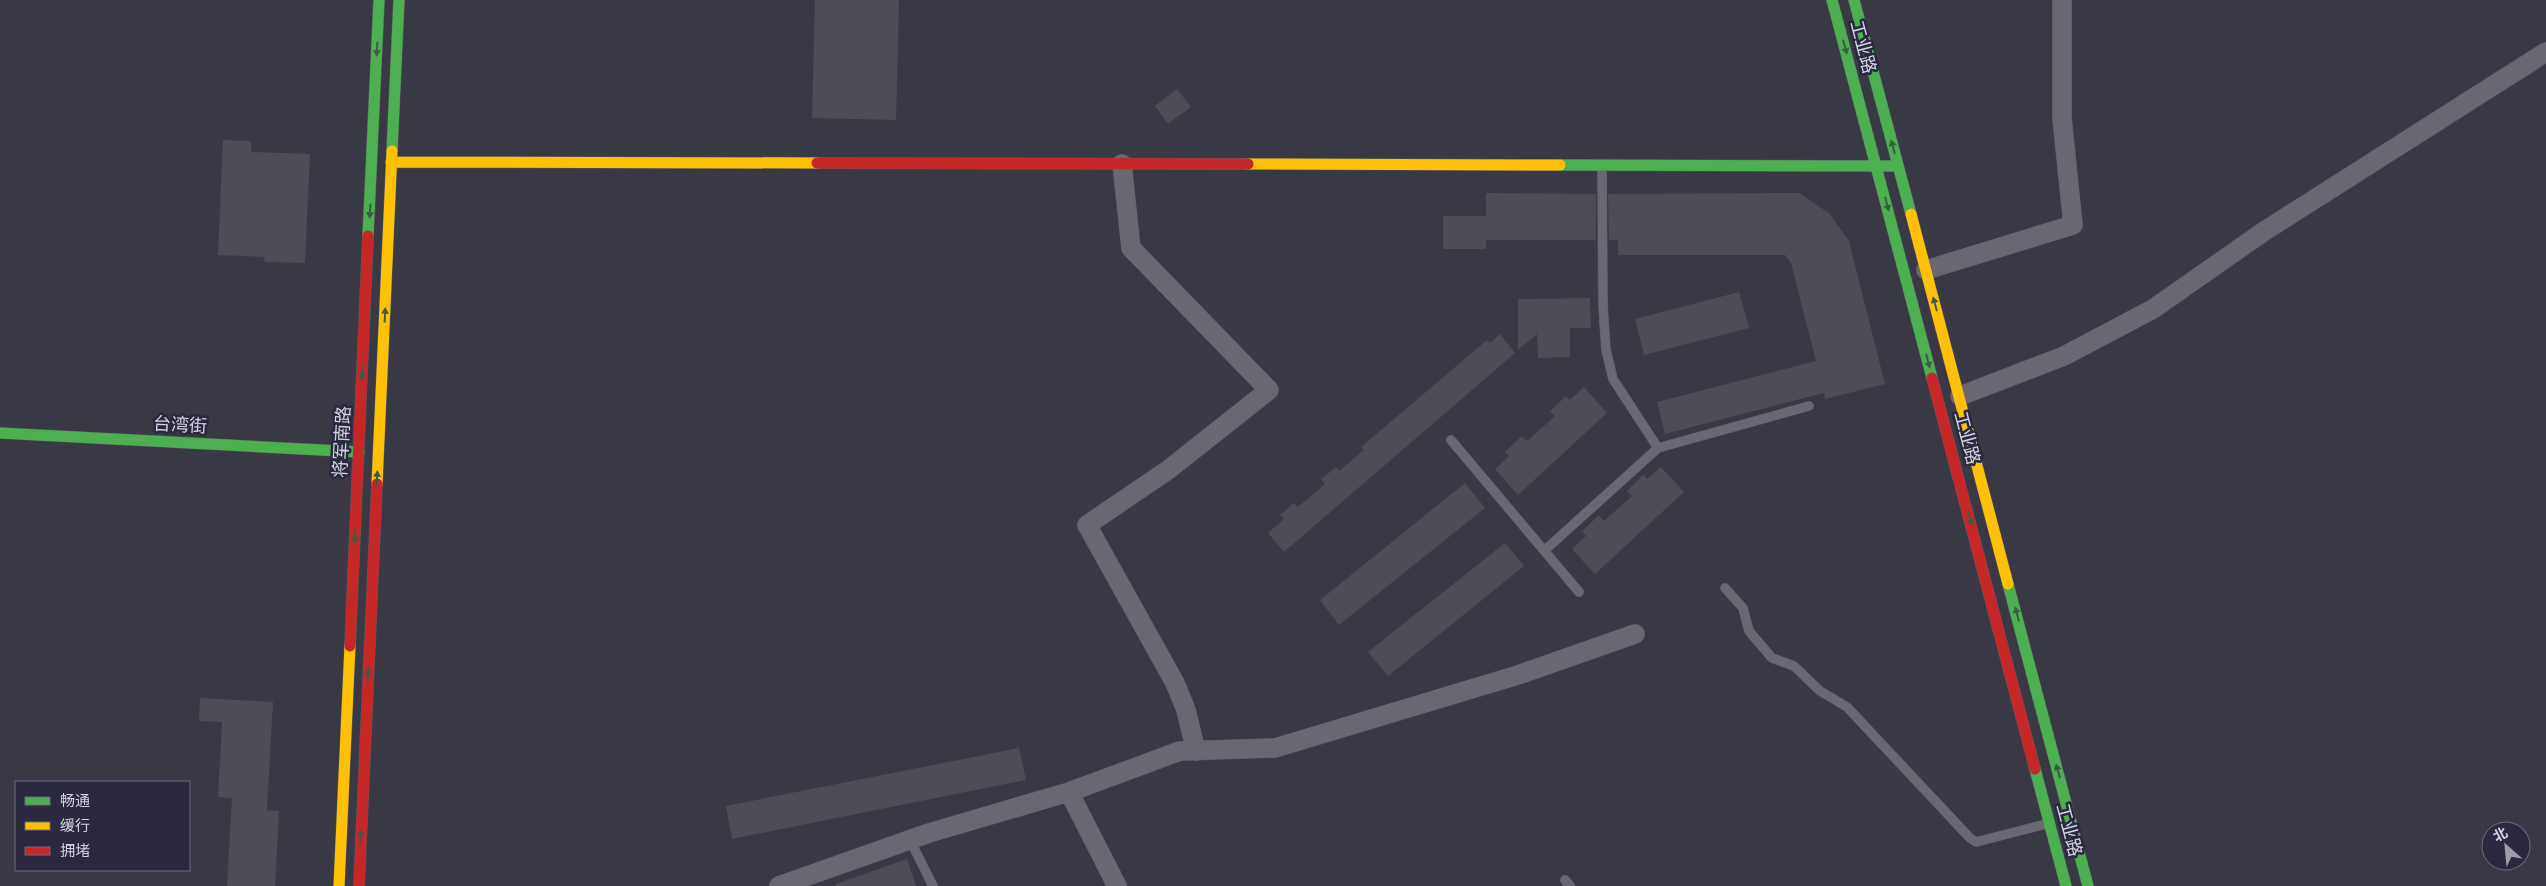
<svg xmlns="http://www.w3.org/2000/svg" width="2546" height="886" viewBox="0 0 2546 886" font-family="Lato,'Noto Sans SC',sans-serif">
	<style>
		.building { fill: #4f4b54 }
		.lines { fill: none; stroke-linecap: round; stroke-linejoin: round }
		.lane-casing { stroke: #575762; stroke-width: 10 }
		.street-casing { stroke: #575762; stroke-width: 20 }
		.fast-casing { stroke: #575762; stroke-width: 12 }
		.slow-casing { stroke: #575762; stroke-width: 12 }
		.jam-casing { stroke: #575762; stroke-width: 12 }
		.lane { stroke: #696872; stroke-width: 9 }
		.street { stroke: #696872; stroke-width: 19 }
		.fast { stroke: #4caf50; stroke-width: 11 }
		.slow { stroke: #ffc107; stroke-width: 11 }
		.jam { stroke: #c62828; stroke-width: 11 }
		.oneway { fill: #385f46 }
		.labels { text-anchor: middle; stroke-width: 5; stroke-linejoin: round; paint-order: stroke }
		.street-label { font-size: 18px; fill: #d3d3e1; stroke: #2b293f }
	</style>
	<rect width="100%" height="100%" fill="#393845"/>
	<path class="building" d="M 815,0 L 899,0 L 896,120 L 812,118 Z
		M 1177,89 L 1191,107 L 1168,124 L 1155,106 Z
		M 223,140 L 251,141 L 251,152 L 310,154 L 305,263 L 264,262 L 265,257 L 218,255 Z
		M 1486,193 L 1596,194 L 1596,240 L 1486,240 L 1486,249 L 1443,249 L 1443,216 L 1486,216 Z
		M 1799,193 L 1829,213 L 1849,241 L 1885,384 L 1825,399 L 1824,393 L 1665,434 L 1657,402 L 1816,361 L 1791,263 L 1785,255 L 1618,255 L 1618,240 L 1609,240 L 1608,194 Z
		M 1739,292 L 1749,328 L 1644,355 L 1635,319 Z
		M 1590,298 L 1591,328 L 1570,328 L 1570,357 L 1538,358 L 1537,334 L 1518,350 L 1518,299 Z
		M 1500,334 L 1515,353 L 1284,552 L 1268,533 L 1284,519 L 1280,515 L 1294,503 L 1298,507 L 1325,484 L 1321,479 L 1336,467 L 1339,471 L 1364,450 L 1361,447 L 1487,340 L 1490,343 Z
		M 1584,387 L 1607,413 L 1518,495 L 1495,469 L 1509,456 L 1505,452 L 1522,436 L 1527,441 L 1555,416 L 1550,411 L 1566,396 L 1570,400 Z
		M 1661,467 L 1684,492 L 1595,574 L 1572,549 L 1586,536 L 1582,531 L 1599,515 L 1604,521 L 1632,496 L 1627,491 L 1643,475 L 1647,479 Z
		M 1465,483 L 1485,508 L 1339,625 L 1320,600 Z
		M 1505,543 L 1524,566 L 1388,676 L 1368,652 Z
		M 200,698 L 273,702 L 267,810 L 279,811 L 275,886 L 227,886 L 232,798 L 218,797 L 222,722 L 199,721 Z
		M 1019,748 L 1026,780 L 732,839 L 726,806 Z
		M 907,859 L 916,886 L 836,886 L 836,884 Z"/>
	<g class="lines">
		<defs>
			<path id="lane" d="M 1602,168 L 1603,306 L 1606,350 L 1613,379 L 1658,448 L 1809,406
				M 1451,440 L 1579,592
				M 1545,550 L 1658,448
				M 1725,588 L 1743,608 L 1749,631 L 1772,658 L 1794,666 L 1820,691 L 1847,707 L 1969,837 L 1976,842 L 2046,824
				M 910,840 L 933,886
				M 1565,880 L 1570,886"/>
			<path id="street" d="M 1122,164 L 1131,248 L 1269,390 L 1168,470 L 1087,525 L 1175,683 L 1186,710 L 1196,751
				M 1926,270 L 2073,225 L 2062,118 L 2062,0
				M 1960,396 L 2064,356 L 2153,309 L 2263,232 L 2546,52
				M 1069,792 L 1117,886
				M 779,886 L 929,833 L 1069,792 L 1180,751 L 1275,748 L 1518,675 L 1635,634"/>
			<path id="fast" d="M 1832,0 L 1932,378
				M 1854,0 L 1911,214
				M 392,151 L 399,0
				M 1560,165 L 1898,166
				M 368,236 L 379,0
				M 0,433 L 359,452
				M 2008,584 L 2088,886
				M 2035,769 L 2066,886"/>
			<path id="slow" d="M 391,162 L 817,163
				M 1248,164 L 1560,165
				M 1911,214 L 2008,584
				M 377,484 L 392,151
				M 339,886 L 350,646"/>
			<path id="jam" d="M 817,163 L 1248,164
				M 1932,378 L 2035,769
				M 350,646 L 368,236
				M 359,886 L 377,484"/>
		</defs>
		<use href="#lane" class="lane-casing"/>
		<use href="#street" class="street-casing"/>
		<use href="#fast" class="fast-casing"/>
		<use href="#slow" class="slow-casing"/>
		<use href="#jam" class="jam-casing"/>
		<use href="#lane" class="lane"/>
		<use href="#street" class="street"/>
		<use href="#fast" class="fast"/>
		<use href="#slow" class="slow"/>
		<use href="#jam" class="jam"/>
	</g>
	<defs><path id="oneway-solid" d="M-6-.8H1V-3.2L6.5 0L1 3.2V.8H-6Z" transform="scale(1.25)"/></defs>
	<g class="oneway">
		<use href="#oneway-solid" transform="translate(1845 47) rotate(75)"/>
		<use href="#oneway-solid" transform="translate(377 49) rotate(93)"/>
		<use href="#oneway-solid" transform="translate(1893 147) rotate(-105)"/>
		<use href="#oneway-solid" transform="translate(1887 204) rotate(75)"/>
		<use href="#oneway-solid" transform="translate(370 211) rotate(93)"/>
		<use href="#oneway-solid" transform="translate(1935 304) rotate(-105)"/>
		<use href="#oneway-solid" transform="translate(385 315) rotate(-87)"/>
		<use href="#oneway-solid" transform="translate(1928 361) rotate(75)"/>
		<use href="#oneway-solid" transform="translate(362 373) rotate(93)"/>
		<use href="#oneway-solid" transform="translate(377 478) rotate(-87)"/>
		<use href="#oneway-solid" transform="translate(1970 518) rotate(75)"/>
		<use href="#oneway-solid" transform="translate(355 536) rotate(93)"/>
		<use href="#oneway-solid" transform="translate(2017 614) rotate(-105)"/>
		<use href="#oneway-solid" transform="translate(368 675) rotate(-87)"/>
		<use href="#oneway-solid" transform="translate(2058 771) rotate(-105)"/>
		<use href="#oneway-solid" transform="translate(361 837) rotate(-87)"/>
	</g>
	<g class="labels">
		<g class="street-label">
			<text transform="translate(1863 47) rotate(75)" y="6">工业路</text>
			<text transform="translate(180 425) rotate(3)" y="6">台湾街</text>
			<text transform="translate(1967 438) rotate(75)" y="6">工业路</text>
			<text transform="translate(342 442) rotate(-87)" y="6">将军南路</text>
			<text transform="translate(2069 830) rotate(75)" y="6">工业路</text>
		</g>
	</g>
	<rect x="15" y="781" width="175" height="90" fill="#2b293f" stroke="#6e6d80"/>
	<rect x="25" y="797" width="25" height="8" fill="#4caf50" stroke="#6e6d80"/>
	<text x="60" y="806" font-size="15" fill="#d3d3e1">畅通</text>
	<rect x="25" y="822" width="25" height="8" fill="#ffc107" stroke="#6e6d80"/>
	<text x="60" y="831" font-size="15" fill="#d3d3e1">缓行</text>
	<rect x="25" y="847" width="25" height="8" fill="#c62828" stroke="#6e6d80"/>
	<text x="60" y="856" font-size="15" fill="#d3d3e1">拥堵</text>
	<g transform="translate(2506 846) rotate(333)"><circle r="24" fill="#2b293f" stroke="#6e6d80"/>
	<path d="M0-4L9 19L0 12L-9 19Z" fill="#9d9daa"/>
	<text y="-8" font-size="14" font-weight="bold" text-anchor="middle" fill="#d3d3e1">北</text>
	</g>
</svg>
